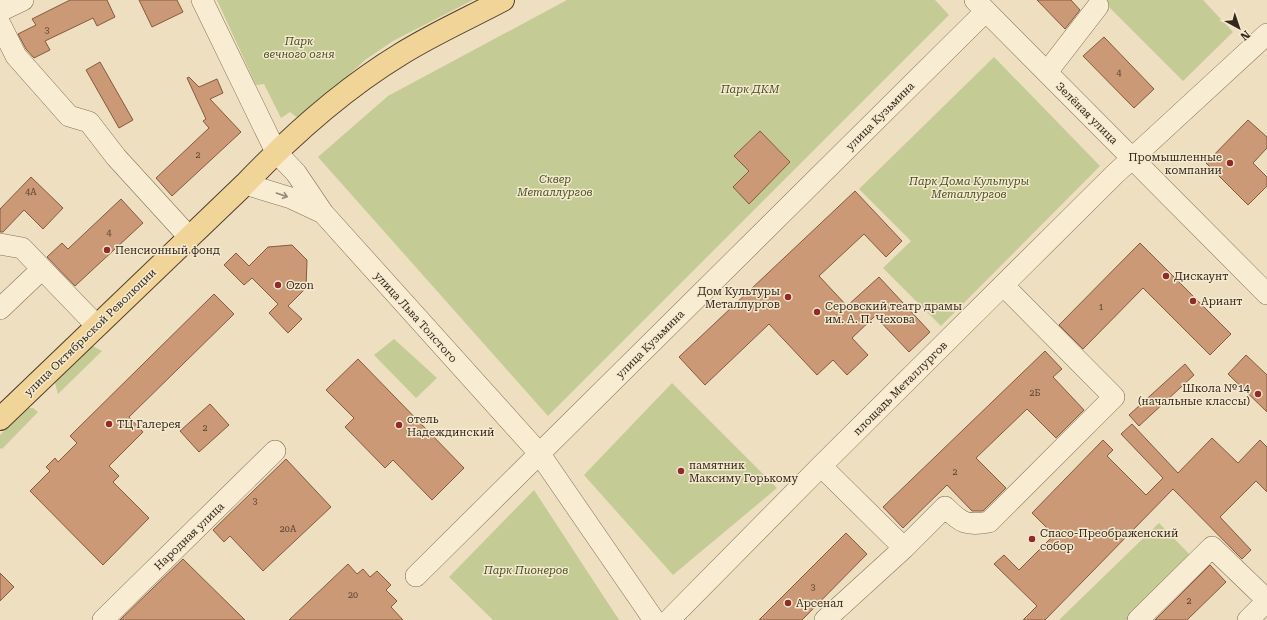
<svg xmlns="http://www.w3.org/2000/svg" width="1267" height="620" viewBox="0 0 1267 620" font-family="'Roboto Serif',serif">
	<style>
		.green { fill: #c5cb94 }
		.building { fill: #cb9976; stroke: #855a3e }
		.lines { fill: none; stroke-linecap: round; stroke-linejoin: round }
		.minor-casing { stroke: #867058; stroke-width: 22 }
		.major-casing { stroke: #533e2c; stroke-width: 24 }
		.minor { stroke: #f8edd2; stroke-width: 21 }
		.major { stroke: #f1d497; stroke-width: 22 }
		.oneway { stroke: #968a77 }
		.poi-dot { fill: #94292a; stroke: #f5eacf; stroke-width: 1.5 }
		.labels { text-anchor: middle; stroke-width: 3; stroke-linejoin: round; paint-order: stroke }
		.number-label { font-size: 9px; fill: #5a4432 }
		.park-label { font-size: 11px; font-style: italic; fill: #465223; stroke: #f5eacf }
		.street-label { font-size: 11px; fill: #35281c; stroke: #f5eacf }
		.poi-label { font-size: 11px; fill: #35281c; stroke: #f5eacf; text-anchor: start }
	</style>
	<rect width="100%" height="100%" fill="#eddfc0"/>
	<path class="green" d="M 217,0 L 473,0 L 393,41 L 365,60 L 300,120 L 290,112 L 281,118 L 264,84 L 256,85 Z
		M 567,0 L 935,0 L 949,15 L 548,416 L 318,157 L 388,96 Z
		M 1102,0 L 1203,0 L 1233,32 L 1183,81 Z
		M 994,57 L 1100,166 L 941,326 L 883,268 L 911,241 L 859,189 Z
		M 394,339 L 437,378 L 416,398 L 374,355 Z
		M 91,345 L 102,351 L 58,394 L 55,383 Z
		M 672,383 L 777,488 L 673,575 L 584,475 Z
		M 27,408 L 33,408 L 38,412 L 2,449 L 0,448 L 0,435 Z
		M 534,490 L 619,620 L 493,620 L 449,577 Z
		M 1159,523 L 1195,560 L 1135,620 L 1059,620 Z"/>
	<path class="building" d="M 70,0 L 107,0 L 115,17 L 97,26 L 93,18 L 45,41 L 50,50 L 34,58 L 26,49 L 18,34 L 36,25 L 32,19 Z
		M 139,0 L 177,0 L 183,12 L 152,27 Z
		M 1037,0 L 1071,0 L 1080,10 L 1065,29 Z
		M 1104,37 L 1154,89 L 1134,108 L 1083,56 Z
		M 100,62 L 133,120 L 119,128 L 86,70 Z
		M 189,77 L 199,87 L 217,79 L 223,93 L 210,99 L 241,132 L 172,196 L 156,178 L 209,128 L 203,121 L 206,119 L 187,78 Z
		M 1248,120 L 1267,137 L 1267,148 L 1253,163 L 1267,177 L 1267,186 L 1248,205 L 1206,163 Z
		M 760,131 L 790,162 L 749,204 L 733,187 L 749,171 L 734,156 Z
		M 31,177 L 63,208 L 43,229 L 24,210 L 3,232 L 0,232 L 0,209 Z
		M 855,191 L 902,241 L 886,257 L 864,234 L 819,276 L 847,306 L 879,277 L 930,332 L 909,352 L 875,316 L 852,338 L 868,355 L 847,375 L 833,360 L 817,375 L 769,324 L 705,385 L 679,357 Z
		M 121,199 L 143,223 L 75,286 L 47,257 L 62,243 L 68,249 Z
		M 1140,243 L 1231,334 L 1210,355 L 1143,288 L 1083,349 L 1059,325 Z
		M 292,245 L 307,260 L 306,288 L 288,306 L 302,319 L 288,333 L 269,313 L 278,304 L 252,278 L 244,285 L 224,265 L 236,253 L 249,266 L 268,247 Z
		M 214,294 L 234,314 L 129,417 L 143,432 L 109,466 L 119,476 L 113,482 L 149,518 L 103,565 L 30,491 L 50,471 L 46,467 L 55,458 L 58,462 L 77,443 L 70,436 Z
		M 1045,351 L 1062,369 L 1053,377 L 1084,410 L 1056,438 L 1027,409 L 976,458 L 1006,488 L 983,511 L 972,511 L 947,485 L 903,528 L 883,507 Z
		M 1246,355 L 1267,375 L 1267,412 L 1228,374 Z
		M 358,359 L 464,468 L 432,500 L 393,460 L 385,468 L 345,427 L 354,418 L 326,390 Z
		M 1185,364 L 1194,375 L 1139,426 L 1129,415 Z
		M 210,404 L 229,425 L 199,452 L 180,431 Z
		M 1132,424 L 1178,473 L 1212,438 L 1238,463 L 1260,440 L 1267,447 L 1267,492 L 1256,481 L 1220,517 L 1251,550 L 1242,559 L 1173,489 L 1045,620 L 1023,620 L 1037,606 L 994,564 L 1004,555 L 1019,570 L 1054,535 L 1032,513 L 1103,440 L 1113,450 L 1107,456 L 1146,495 L 1163,478 L 1121,434 Z
		M 286,459 L 331,507 L 263,571 L 230,536 L 224,542 L 213,530 Z
		M 846,533 L 867,554 L 802,620 L 759,620 Z
		M 183,559 L 245,620 L 120,620 Z
		M 348,564 L 357,574 L 363,569 L 370,577 L 377,571 L 391,585 L 386,590 L 397,601 L 391,607 L 403,620 L 289,620 Z
		M 1210,565 L 1226,582 L 1187,620 L 1155,620 Z
		M 0,573 L 14,587 L 0,601 Z"/>
	<g class="lines">
		<defs>
			<path id="minor" d="M 202,0 L 276,152 L 296,173 L 323,213 L 539,453 L 654,620
				M 975,0 L 1267,294
				M 0,11 L 23,0
				M 0,24 L 16,56 L 69,116 L 89,122 L 116,157 L 189,237
				M 1047,72 L 1098,6
				M 245,184 L 291,198 L 323,213
				M 0,244 L 22,248 L 97,326
				M 0,309 L 42,269
				M 821,466 L 904,548 L 945,507 C 961,523 966,526 989,522 L 1114,397 L 1004,286
				M 416,576 L 986,11
				M 103,620 L 275,451
				M 669,620 L 821,466 L 1115,174 L 1267,34
				M 825,620 L 904,548
				M 1138,620 L 1212,547 L 1267,600
				M 1248,620 L 1267,601"/>
			<path id="major" d="M 0,419 L 245,184 C 290,137 345,88 401,54 C 433,34 469,18 503,0"/>
		</defs>
		<use href="#minor" class="minor-casing"/>
		<use href="#major" class="major-casing"/>
		<use href="#minor" class="minor"/>
		<use href="#major" class="major"/>
	</g>
	<defs><path id="oneway-shaft" d="M-6 0H5M1.5-3L5.5 0L1.5 3" fill="none" stroke-width="1.6" stroke-linecap="round" stroke-linejoin="round"/></defs>
	<use class="oneway" href="#oneway-shaft" transform="translate(282 195) rotate(19)"/>
	<g class="poi-dot">
		<circle cx="1230" cy="163" r="4"/>
		<circle cx="107" cy="250" r="4"/>
		<circle cx="1166" cy="276" r="4"/>
		<circle cx="278" cy="285" r="4"/>
		<circle cx="788" cy="297" r="4"/>
		<circle cx="1193" cy="301" r="4"/>
		<circle cx="817" cy="312" r="4"/>
		<circle cx="1258" cy="394" r="4"/>
		<circle cx="109" cy="424" r="4"/>
		<circle cx="399" cy="425" r="4"/>
		<circle cx="681" cy="471" r="4"/>
		<circle cx="1032" cy="539" r="4"/>
		<circle cx="788" cy="603" r="4"/>
	</g>
	<g class="labels">
		<g class="number-label">
			<text x="47" y="33">3</text>
			<text x="1119" y="76">4</text>
			<text x="198" y="158">2</text>
			<text x="31" y="195">4А</text>
			<text x="109" y="236">4</text>
			<text x="1101" y="310">1</text>
			<text x="1035" y="396">2Б</text>
			<text x="205" y="431">2</text>
			<text x="955" y="475">2</text>
			<text x="255" y="504">3</text>
			<text x="288" y="532">20А</text>
			<text x="813" y="590">3</text>
			<text x="353" y="598">20</text>
			<text x="1189" y="604">2</text>
		</g>
		<g class="park-label">
			<text x="299" y="45">Парк<tspan x="299" dy="13">вечного огня</tspan></text>
			<text x="750" y="93">Парк ДКМ</text>
			<text x="555" y="183">Сквер<tspan x="555" dy="13">Металлургов</tspan></text>
			<text x="969" y="185">Парк Дома Культуры<tspan x="969" dy="13">Металлургов</tspan></text>
			<text x="526" y="574">Парк Пионеров</text>
		</g>
		<g class="street-label">
			<text transform="translate(1087 113) rotate(45)" y="4">Зелёная улица</text>
			<text transform="translate(880 116) rotate(-45)" y="4">улица Кузьмина</text>
			<text transform="translate(416 317) rotate(48)" y="4">улица Льва Толстого</text>
			<text transform="translate(90 332) rotate(-44)" y="4">улица Октябрьской Революции</text>
			<text transform="translate(650 344) rotate(-45)" y="4">улица Кузьмина</text>
			<text transform="translate(900 388) rotate(-45)" y="4">площадь Металлургов</text>
			<text transform="translate(189 536) rotate(-44)" y="4">Народная улица</text>
		</g>
		<g class="poi-label">
			<text x="1222" y="161" text-anchor="end">Промышленные<tspan x="1222" dy="13">компании</tspan></text>
			<text x="115" y="254">Пенсионный фонд</text>
			<text x="1174" y="280">Дискаунт</text>
			<text x="286" y="289">Ozon</text>
			<text x="780" y="295" text-anchor="end">Дом Культуры<tspan x="780" dy="13">Металлургов</tspan></text>
			<text x="1201" y="305">Ариант</text>
			<text x="825" y="310">Серовский театр драмы<tspan x="825" dy="13">им. А. П. Чехова</tspan></text>
			<text x="1250" y="392" text-anchor="end">Школа №14<tspan x="1250" dy="13">(начальные классы)</tspan></text>
			<text x="407" y="423">отель<tspan x="407" dy="13">Надеждинский</tspan></text>
			<text x="117" y="428">ТЦ Галерея</text>
			<text x="689" y="469">памятник<tspan x="689" dy="13">Максиму Горькому</tspan></text>
			<text x="1040" y="537">Спасо-Преображенский<tspan x="1040" dy="13">собор</tspan></text>
			<text x="796" y="607">Арсенал</text>
		</g>
	</g>
	<g transform="translate(1239 28) rotate(140)" stroke="#f5eacf" stroke-width="3" paint-order="stroke">
	<path d="M0-3L7 15L0 10L-7 15Z" fill="#35281c"/>
	<text y="-6" font-size="11" font-weight="bold" text-anchor="middle" fill="#35281c">N</text>
	</g>
</svg>
